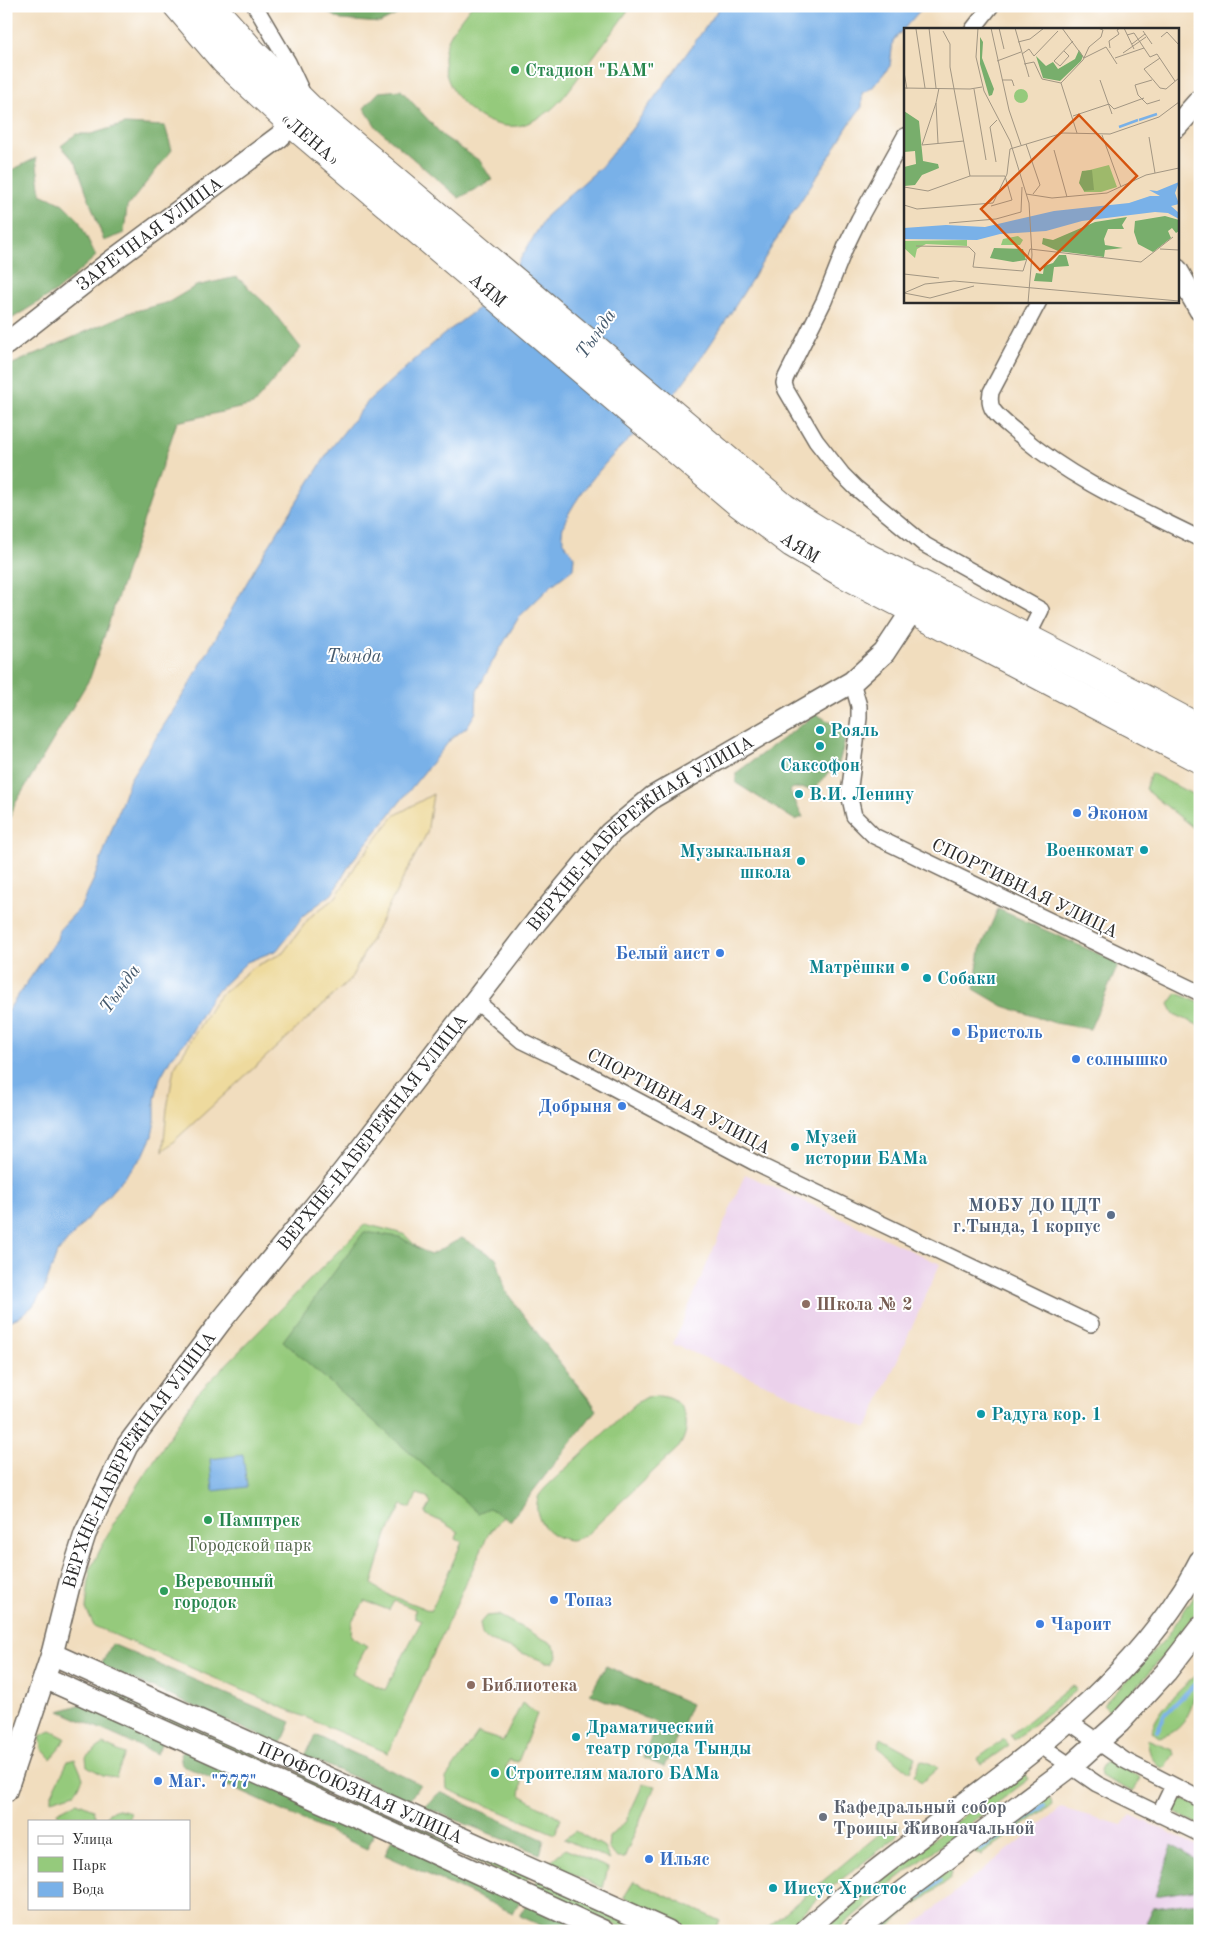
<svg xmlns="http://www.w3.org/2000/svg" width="1206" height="1937" viewBox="0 0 1206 1937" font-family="'Old Standard TT',serif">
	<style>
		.built { fill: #ebd1eb }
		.green { fill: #95ca7c; stroke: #607a54; fill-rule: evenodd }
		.forest { fill: #78ae6c; stroke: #526c4c }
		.sand { fill: #eeda9e; stroke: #8c8264 }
		.water { fill: #79b1e8; stroke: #526e8a }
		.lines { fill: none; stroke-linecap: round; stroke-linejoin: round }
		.stream { stroke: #79b1e8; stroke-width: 4 }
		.street-casing { stroke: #70695e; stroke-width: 18 }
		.secondary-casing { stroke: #70695e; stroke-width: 24 }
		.highway-casing { stroke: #70695e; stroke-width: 30 }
		.street { stroke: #fff; stroke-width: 15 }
		.secondary { stroke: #fff; stroke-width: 21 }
		.highway { stroke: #fff; stroke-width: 28 }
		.leisure-dot { fill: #2e9e5b; stroke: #fff; stroke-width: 2 }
		.culture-dot { fill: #0f9aa8; stroke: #fff; stroke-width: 2 }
		.shop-dot { fill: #3f7fe0; stroke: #fff; stroke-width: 2 }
		.service-dot { fill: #5c6f8a; stroke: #fff; stroke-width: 2 }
		.education-dot { fill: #8d6e63; stroke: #fff; stroke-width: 2 }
		.worship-dot { fill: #6b7280; stroke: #fff; stroke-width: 2 }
		.labels { text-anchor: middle; stroke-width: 4; stroke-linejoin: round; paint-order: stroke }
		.leisure-label { font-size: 18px; font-weight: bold; fill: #27864d; stroke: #fff; text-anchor: start }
		.street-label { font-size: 18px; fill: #2b2b2b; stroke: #fff }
		.culture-label { font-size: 18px; font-weight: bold; fill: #0d838f; stroke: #fff; text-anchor: start }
		.shop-label { font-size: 18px; font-weight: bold; fill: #366cbe; stroke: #fff; text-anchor: start }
		.service-label { font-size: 18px; font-weight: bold; fill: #4e5e75; stroke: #fff; text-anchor: end }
		.education-label { font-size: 18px; font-weight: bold; fill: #785e54; stroke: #fff; text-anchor: start }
		.park-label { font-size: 18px; fill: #506347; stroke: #fff }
		.worship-label { font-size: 18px; font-weight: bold; fill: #5b616d; stroke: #fff; text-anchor: start }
		.water-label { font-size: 19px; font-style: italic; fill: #465a6d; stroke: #fff }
		.inset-river { fill: none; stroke: #79b1e8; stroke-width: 2.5 }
		.inset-road { fill: none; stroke: #a29683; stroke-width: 1 }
		.view { fill: #d5540f; fill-opacity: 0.15; stroke: #d5540f; stroke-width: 2.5 }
		.inset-edge { fill: none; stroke: #2b2b2b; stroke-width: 2.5 }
	</style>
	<rect width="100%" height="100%" fill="#fff"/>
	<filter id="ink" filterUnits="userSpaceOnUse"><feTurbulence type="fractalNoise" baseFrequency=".02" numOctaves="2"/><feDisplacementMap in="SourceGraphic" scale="10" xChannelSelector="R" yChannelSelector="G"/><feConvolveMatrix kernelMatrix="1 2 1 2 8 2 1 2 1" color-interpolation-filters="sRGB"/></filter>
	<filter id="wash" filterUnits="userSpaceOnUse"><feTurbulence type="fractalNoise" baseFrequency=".0096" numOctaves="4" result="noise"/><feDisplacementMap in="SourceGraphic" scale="20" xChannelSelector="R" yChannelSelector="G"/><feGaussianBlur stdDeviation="1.12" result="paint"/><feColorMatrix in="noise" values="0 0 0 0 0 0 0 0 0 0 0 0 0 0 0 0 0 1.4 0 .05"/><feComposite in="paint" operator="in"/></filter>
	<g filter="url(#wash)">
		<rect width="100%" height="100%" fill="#f1ddbe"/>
		<path class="built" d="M 745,1174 L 940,1264 L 867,1428 L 673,1344 Z
			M 1061,1808 L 1122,1825 L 1131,1815 L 1200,1847 L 1200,1931 L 906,1931 Z"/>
		<path class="green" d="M 471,6 L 631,6 C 617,26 602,45 588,64 C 573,84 559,109 536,119 C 531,122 524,125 518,126 C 482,130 444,96 444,59 C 444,38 459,22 471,6 Z
			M 1151,773 L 1200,798 L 1200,833 L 1145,789 Z
			M 1177,993 L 1200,1003 L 1200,1026 L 1174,1014 L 1169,1004 Z
			M 365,1224 L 404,1234 L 429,1259 L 498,1289 L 594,1405 L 488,1535 L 388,1753 L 94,1626 L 86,1609 L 90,1570 L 112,1526 L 196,1395 ZM 417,1494 L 427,1497 L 431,1503 L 425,1514 L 444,1523 L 458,1532 L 456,1539 L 462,1542 L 431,1611 L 382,1592 L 372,1584 L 387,1534 L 402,1505 L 411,1508 ZM 365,1601 L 389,1610 L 394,1601 L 415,1609 L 415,1617 L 422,1620 L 385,1690 L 352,1674 L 367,1646 L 351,1636 L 352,1621 Z
			M 657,1396 C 661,1396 666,1397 669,1398 C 690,1407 690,1431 679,1447 L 585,1536 C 580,1537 575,1540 570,1540 C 549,1538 532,1519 538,1498 C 539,1494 543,1491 545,1488 L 635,1404 L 647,1397 Z
			M 1200,1587 L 1200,1607 L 1174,1643 L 1137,1687 L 1111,1713 L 1103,1705 L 1166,1638 Z
			M 498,1615 L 551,1643 L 556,1649 L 557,1657 L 553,1662 L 546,1662 L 490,1641 L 482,1635 L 480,1623 L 486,1616 Z
			M 1198,1674 L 1200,1675 C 1200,1686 1199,1684 1195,1693 C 1193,1697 1193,1701 1192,1705 C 1186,1722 1177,1734 1159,1737 L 1151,1731 C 1159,1708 1179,1690 1198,1674 Z
			M 1073,1685 L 1077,1690 L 1014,1740 L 1010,1735 Z
			M 101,1686 L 529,1875 L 525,1883 L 99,1692 Z
			M 522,1703 L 537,1714 L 518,1762 L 509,1760 L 506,1768 L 523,1775 L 520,1795 L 561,1819 L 555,1834 L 447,1789 L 446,1778 L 478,1733 L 503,1741 Z
			M 51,1731 L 65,1738 L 59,1750 L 51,1759 L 42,1749 L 40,1736 Z
			M 881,1738 L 916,1757 L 910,1772 L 878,1747 Z
			M 1004,1739 L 1009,1745 L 981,1765 L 977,1759 Z
			M 1147,1739 L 1172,1749 L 1174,1754 L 1165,1767 L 1162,1768 C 1151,1761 1149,1752 1147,1739 Z
			M 103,1744 L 125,1754 L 116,1777 L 103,1775 L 87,1766 L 86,1757 Z
			M 75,1759 L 83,1778 L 75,1793 L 51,1800 L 51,1796 L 68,1761 Z
			M 921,1760 L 939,1767 L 921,1783 L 914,1776 Z
			M 1109,1761 L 1141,1778 L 1133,1792 L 1101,1776 L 1100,1770 L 1103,1764 Z
			M 1023,1770 L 1029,1779 L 898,1878 L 836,1931 L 821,1931 L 843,1909 Z
			M 643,1784 L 655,1786 L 624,1858 L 618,1858 L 608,1849 L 609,1837 L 626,1821 Z
			M 1047,1798 L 1051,1800 L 1052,1805 L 981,1855 L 976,1854 L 974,1851 L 977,1845 Z
			M 1180,1800 L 1187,1801 L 1200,1807 L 1200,1825 L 1176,1813 L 1173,1810 L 1174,1805 Z
			M 77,1802 L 93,1809 L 96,1819 C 90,1821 67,1823 62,1819 C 60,1818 58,1814 57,1812 Z
			M 118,1809 L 131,1812 L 128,1820 L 105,1821 L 109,1812 Z
			M 896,1820 L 900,1827 L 895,1838 L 820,1896 L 785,1931 L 763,1931 Z
			M 575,1831 L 603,1846 L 610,1860 L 564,1839 Z
			M 565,1849 L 608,1868 L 603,1888 L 548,1863 Z
			M 950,1869 L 952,1873 L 950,1879 L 898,1918 L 885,1931 L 866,1931 Z
			M 538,1879 L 653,1931 L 630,1931 L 534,1887 Z
			M 634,1881 L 720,1921 L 715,1931 L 694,1931 L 624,1897 Z"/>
		<path class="forest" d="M 318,6 L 410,6 L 408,9 L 380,23 L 341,20 Z
			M 401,90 L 443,136 L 480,161 L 492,180 L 459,198 L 377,128 L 364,108 L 379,92 Z
			M 125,124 L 165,126 L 172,150 L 127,207 L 124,233 L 104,241 L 76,163 L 61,146 L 76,134 L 91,134 Z
			M 36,158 L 41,194 L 63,204 L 78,219 L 96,256 L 58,290 L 8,321 L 6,313 L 6,173 Z
			M 237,277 L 270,308 L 301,348 L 253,405 L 177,422 L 90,678 L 15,804 L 6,828 L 6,367 L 128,313 L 169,302 L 196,286 Z
			M 816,714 L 847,732 L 839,763 C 829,768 823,781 814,789 L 793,788 L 790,791 L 803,817 L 795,820 L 736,783 L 736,773 Z
			M 998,909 L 1119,963 L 1090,1029 L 1055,1023 L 1003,1006 L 974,989 L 980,950 Z
			M 364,1232 L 400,1237 L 430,1255 L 462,1238 L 497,1259 L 506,1292 L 596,1410 L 510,1521 L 489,1508 L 478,1513 L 283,1341 Z
			M 112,1644 L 291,1722 L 281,1745 L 101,1665 Z
			M 606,1666 L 691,1704 L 664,1767 L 643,1758 L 657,1723 L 590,1694 Z
			M 85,1703 L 164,1737 L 157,1754 L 60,1711 Z
			M 315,1735 L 420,1784 L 409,1801 L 305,1756 Z
			M 187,1747 L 375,1832 L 367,1849 L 182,1765 L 180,1754 Z
			M 440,1792 L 544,1840 L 540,1854 L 424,1807 Z
			M 392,1839 L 522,1897 L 513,1913 L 385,1855 Z
			M 1172,1845 L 1200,1862 L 1200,1889 L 1155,1896 Z
			M 528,1900 L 575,1921 L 570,1931 L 554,1931 L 520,1916 Z
			M 1200,1902 L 1200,1931 L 1164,1931 L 1146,1923 L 1153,1908 Z"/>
		<path class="sand" d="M 433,794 L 427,833 L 350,980 L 163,1151 L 167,1109 L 174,1068 L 217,998 L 252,968 L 283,953 L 310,917 L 336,897 L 358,862 L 394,816 Z"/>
		<path class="water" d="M 721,6 L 924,6 L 893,41 L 890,66 L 872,88 L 862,93 L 862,107 C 845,127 836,148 821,170 C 806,193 790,216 776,240 C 740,298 706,357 662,409 C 653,421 643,427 632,437 C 613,452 562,510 562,534 C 563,544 569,549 574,557 L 573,569 L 552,585 L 519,617 L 494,659 L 477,691 L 476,712 L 467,727 L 451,739 L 352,861 L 332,894 L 305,914 L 277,950 L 247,962 L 212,996 L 187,1040 L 171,1058 L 160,1078 L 155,1099 L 155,1121 L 152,1136 L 143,1156 L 57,1253 L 44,1290 L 32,1307 L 19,1317 L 6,1322 L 6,1013 L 57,939 L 59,930 L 80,908 L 94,879 L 130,779 L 188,687 L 255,568 L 331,448 L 370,399 L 443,335 L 502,290 L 546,216 L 601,167 L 631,130 Z
			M 243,1455 L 247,1487 L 213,1491 L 210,1459 Z"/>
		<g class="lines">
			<path class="stream" d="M 1157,1731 L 1167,1712 L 1200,1679
				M 980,1850 L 1044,1806
				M 879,1931 L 894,1916 L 940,1881"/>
		</g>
	</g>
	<g filter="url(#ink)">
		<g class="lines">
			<defs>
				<path id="street" d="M 255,6 L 288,62 L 301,90
					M 973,29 L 991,6
					M 905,136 L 859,219 L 845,248 L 824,301 L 786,377 L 784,383 L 786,390 L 816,441 L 842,474 L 856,488 L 925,545 L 1041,610 L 1027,638
					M 1039,301 L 991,392 C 990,398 989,404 993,410 C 1000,420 1012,428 1021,436 C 1074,481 1138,508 1200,539
					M 852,682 L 859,706 L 859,718 L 849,794 L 854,816 L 874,836 L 1200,993
					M 475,1000 L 522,1041 L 565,1062 L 759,1165 L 1091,1324
					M 1068,1721 L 1124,1760 L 1200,1799
					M 1040,1745 L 1097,1784 L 1200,1834
					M 1159,1815 L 1173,1786"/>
				<g id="secondary">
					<path d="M 1177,126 L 1200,100"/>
					<path d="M 1177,270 L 1200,310"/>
					<path id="s1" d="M 6,344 L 108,264 L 279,137 L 304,113"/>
					<path id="s2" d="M 52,1654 L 668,1931"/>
					<path d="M 45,1678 L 389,1832 L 603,1931"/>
					<path id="s3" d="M 6,1791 L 52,1654 L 70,1582 L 85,1534 L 127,1446 L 221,1321 L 342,1173 L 536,922 L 610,833 L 653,797 L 852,682 L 884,653 L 913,609"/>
					<path d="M 805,1931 C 927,1817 1088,1738 1181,1594 C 1188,1584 1194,1572 1200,1561"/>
					<path d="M 855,1931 L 904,1891 L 1070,1767 L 1120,1722 L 1166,1672 L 1200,1628"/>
				</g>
				<g id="highway">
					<path id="s4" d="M 178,6 L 225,61 L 294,125 L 739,503 L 792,543 L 841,572 L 1200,759"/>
					<path d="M 211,6 L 253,53 L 309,108 L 783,507 C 834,544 892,569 948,598 C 1033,641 1117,684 1200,729"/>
				</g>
			</defs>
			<use href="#street" class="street-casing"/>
			<use href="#secondary" class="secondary-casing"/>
			<use href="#highway" class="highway-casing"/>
			<use href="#street" class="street"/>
			<use href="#secondary" class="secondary"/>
			<use href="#highway" class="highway"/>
		</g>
	</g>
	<g class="leisure-dot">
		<circle cx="515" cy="70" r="5"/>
		<circle cx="208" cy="1520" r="5"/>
		<circle cx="164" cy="1591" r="5"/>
	</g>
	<g class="culture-dot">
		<circle cx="820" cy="730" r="5"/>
		<circle cx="820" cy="746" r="5"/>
		<circle cx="799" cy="794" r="5"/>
		<circle cx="1144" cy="850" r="5"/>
		<circle cx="801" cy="861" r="5"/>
		<circle cx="905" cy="967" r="5"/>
		<circle cx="927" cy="978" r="5"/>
		<circle cx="795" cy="1147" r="5"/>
		<circle cx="981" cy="1414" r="5"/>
		<circle cx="576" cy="1737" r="5"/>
		<circle cx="495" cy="1773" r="5"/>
		<circle cx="773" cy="1888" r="5"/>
	</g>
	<g class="shop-dot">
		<circle cx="1077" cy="813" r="5"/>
		<circle cx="720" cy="953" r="5"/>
		<circle cx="956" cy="1032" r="5"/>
		<circle cx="1076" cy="1059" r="5"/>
		<circle cx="622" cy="1106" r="5"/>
		<circle cx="554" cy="1600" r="5"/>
		<circle cx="1040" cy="1624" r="5"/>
		<circle cx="158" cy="1781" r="5"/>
		<circle cx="649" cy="1859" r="5"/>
	</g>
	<circle class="service-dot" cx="1111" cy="1215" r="5"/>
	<g class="education-dot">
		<circle cx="806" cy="1304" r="5"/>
		<circle cx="471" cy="1685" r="5"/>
	</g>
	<circle class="worship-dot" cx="823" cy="1817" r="5"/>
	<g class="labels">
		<g class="leisure-label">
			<text x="525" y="76">Стадион "БАМ"</text>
			<text x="218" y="1526">Памптрек</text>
			<text x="174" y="1587">Веревочный<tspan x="174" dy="21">городок</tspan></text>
		</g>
		<g class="street-label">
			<text dy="6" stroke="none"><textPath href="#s4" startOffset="188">«ЛЕНА»</textPath></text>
			<text dy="6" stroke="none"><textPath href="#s1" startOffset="181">ЗАРЕЧНАЯ УЛИЦА</textPath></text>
			<text dy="6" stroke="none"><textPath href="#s4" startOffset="421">АЯМ</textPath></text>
			<text dy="6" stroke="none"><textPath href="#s4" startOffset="826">АЯМ</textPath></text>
			<text dy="6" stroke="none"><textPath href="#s3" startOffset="1170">ВЕРХНЕ-НАБЕРЕЖНАЯ УЛИЦА</textPath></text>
			<text transform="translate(1025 888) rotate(26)" y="6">СПОРТИВНАЯ УЛИЦА</text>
			<text transform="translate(679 1101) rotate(28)" y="6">СПОРТИВНАЯ УЛИЦА</text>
			<text dy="6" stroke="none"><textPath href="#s3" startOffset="765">ВЕРХНЕ-НАБЕРЕЖНАЯ УЛИЦА</textPath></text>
			<text dy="6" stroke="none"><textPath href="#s3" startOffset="360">ВЕРХНЕ-НАБЕРЕЖНАЯ УЛИЦА</textPath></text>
			<text dy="6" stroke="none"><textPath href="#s2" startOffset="338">ПРОФСОЮЗНАЯ УЛИЦА</textPath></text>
		</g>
		<g class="culture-label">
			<text x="830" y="736">Рояль</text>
			<text x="820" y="771" text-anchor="middle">Саксофон</text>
			<text x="809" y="800">В.И. Ленину</text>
			<text x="1134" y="856" text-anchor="end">Военкомат</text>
			<text x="791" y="857" text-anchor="end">Музыкальная<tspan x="791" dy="21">школа</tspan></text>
			<text x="895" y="973" text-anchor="end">Матрёшки</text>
			<text x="937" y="984">Собаки</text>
			<text x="805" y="1143">Музей<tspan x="805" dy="21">истории БАМа</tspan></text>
			<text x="991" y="1420">Радуга кор. 1</text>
			<text x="586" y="1733">Драматический<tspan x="586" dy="21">театр города Тынды</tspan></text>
			<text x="505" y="1779">Строителям малого БАМа</text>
			<text x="783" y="1894">Иисус Христос</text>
		</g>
		<g class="shop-label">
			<text x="1087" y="819">Эконом</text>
			<text x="710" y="959" text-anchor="end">Белый аист</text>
			<text x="966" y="1038">Бристоль</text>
			<text x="1086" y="1065">солнышко</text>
			<text x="612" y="1112" text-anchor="end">Добрыня</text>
			<text x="564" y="1606">Топаз</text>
			<text x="1050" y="1630">Чароит</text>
			<text x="168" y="1787">Маг. "777"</text>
			<text x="659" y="1865">Ильяс</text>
		</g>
		<g class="service-label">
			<text x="1101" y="1211">МОБУ ДО ЦДТ<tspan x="1101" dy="21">г.Тында, 1 корпус</tspan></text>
		</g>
		<g class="education-label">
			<text x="816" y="1310">Школа № 2</text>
			<text x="481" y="1691">Библиотека</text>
		</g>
		<g class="park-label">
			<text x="250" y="1551">Городской парк</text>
		</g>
		<g class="worship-label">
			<text x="833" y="1813">Кафедральный собор<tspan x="833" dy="21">Троицы Живоначальной</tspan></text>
		</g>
		<g class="water-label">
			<text transform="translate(595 333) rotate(-55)" y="7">Тында</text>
			<text x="354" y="662">Тында</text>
			<text transform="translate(119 988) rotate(-54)" y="7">Тында</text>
		</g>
	</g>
	<g transform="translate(904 28)">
		<rect width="275" height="275" fill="#f1ddbe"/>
		<path d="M110 68a7 7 0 1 1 14 0a7 7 0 1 1-14 0ZM 205,137 L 213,159 L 197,164 L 180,164 L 178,144 ZM 114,208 L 119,212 L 116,217 L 97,217 L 99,211 ZM 63,212 L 63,218 L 22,216 L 13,221 L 11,230 L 0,220 L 0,213 Z" fill="#95ca7c"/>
		<path d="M 76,9 L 79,14 L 78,30 L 90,61 L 88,67 L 85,68 L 76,36 ZM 175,22 L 179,28 L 177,33 L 156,53 L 139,50 L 132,28 L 142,38 L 149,34 L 154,41 L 171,31 ZM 0,83 L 15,93 L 19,133 L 34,136 L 35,140 L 18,147 L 11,157 L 0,158 L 0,139 L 12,136 L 11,123 L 0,124 ZM 188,142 L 190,162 L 180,163 L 175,155 L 178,143 ZM 261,188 L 275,192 L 275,203 L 272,205 L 268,200 L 264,203 L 267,210 L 249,224 L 234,216 L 230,204 L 231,193 ZM 223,189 L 218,197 L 220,201 L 204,201 L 200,211 L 201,217 L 219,220 L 201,222 L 200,229 L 154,223 L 138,216 L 139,210 L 149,212 L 191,194 ZM 90,220 L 119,221 L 122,232 L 109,234 L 86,230 ZM 155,227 L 162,227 L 165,238 L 150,239 L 148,254 L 130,253 L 132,245 L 139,246 L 140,238 L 149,235 Z" fill="#78ae6c"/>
		<path d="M 275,154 L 271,165 L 275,176 L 267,178 L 275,185 L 275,191 L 264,185 L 251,184 L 178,193 L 142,203 L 96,206 L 73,212 L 0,211 L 0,200 L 42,197 L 81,199 L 150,183 L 225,175 L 246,168 L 256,168 L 245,162 L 253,163 Z" fill="#79b1e8"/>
		<path class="inset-river" d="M 235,92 L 253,86M 215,99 L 234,92"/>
		<path class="inset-road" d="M 25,0 L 32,60M 74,0 L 72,29 L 80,63 L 106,113 L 125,175 L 128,227 L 124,275M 87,0 L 105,82 L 117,117M 95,0 L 100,21M 111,0 L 125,49M 158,0 L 180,30M 220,0 L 230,21M 12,1 L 21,60M 39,3 L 46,16 L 46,39 L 66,148M 239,3 L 248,16M 223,7 L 230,5 L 246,29 L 253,26 L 271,53M 257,9 L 263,4 L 275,17M 114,14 L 126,11 L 140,0M 228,16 L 241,6M 206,20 L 205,13 L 215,6 L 213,2 L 216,0M 160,23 L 165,28 L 156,38 L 150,33 L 169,13M 219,25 L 242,9M 118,26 L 125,21 L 130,28 L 154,3M 180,30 L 202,19 L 213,36M 211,30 L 240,20M 256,30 L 240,41 L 256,60 L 262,61 L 275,50M 93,33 L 117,24M 120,36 L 130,34 L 138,51 L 157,55 L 179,32 L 185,19 L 197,9 L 199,2 L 194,0M 0,44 L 3,61M 98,52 L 108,52 L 110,58M 196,52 L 208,86M 248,52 L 231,57 L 234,67 L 243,76 L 256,72M 157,55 L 173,105M 0,60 L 66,61 L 78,59M 70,61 L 82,132M 32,75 L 18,117 L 60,113M 169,88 L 205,76 L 210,81 L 240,70M 198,107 L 217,159M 245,109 L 251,145M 34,115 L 32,75 L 35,60M 122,116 L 136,157 L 129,166M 150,122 L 163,169M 92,134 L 86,99 L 93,92M 0,159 L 24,163 L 66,148 L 101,148M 122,166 L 148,170 L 203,165 L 242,147 L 275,140M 0,177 L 13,181 L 89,175 L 103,146 L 106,121 L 159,105 L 206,106 L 255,89 L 275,74M 87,178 L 108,172 L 101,148M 45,195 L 92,191 L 117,184 L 118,159M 12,218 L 65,219 L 71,225 L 69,239 L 119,243 L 126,221 L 237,234 L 269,209M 256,221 L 275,222M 0,246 L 35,250M 0,265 L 21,256 L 50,253 L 275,273M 0,265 L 26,270 L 70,258M 28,275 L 54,275"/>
		<path class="view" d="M 175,87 L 233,148 L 136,242 L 77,181 Z"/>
		<rect width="275" height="275" class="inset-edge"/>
	</g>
	<rect width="1206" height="1937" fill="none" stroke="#fff" stroke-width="25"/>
	<rect x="28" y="1820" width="162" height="90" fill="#ffffff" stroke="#aaaaaa"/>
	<rect x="38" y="1836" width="25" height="8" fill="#ffffff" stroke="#aaaaaa"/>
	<text x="72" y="1844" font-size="15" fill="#2b2b2b">Улица</text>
	<rect x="38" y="1857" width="25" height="15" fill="#95ca7c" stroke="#aaaaaa"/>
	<text x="72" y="1870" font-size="15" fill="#2b2b2b">Парк</text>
	<rect x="38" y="1882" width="25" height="15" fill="#79b1e8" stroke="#aaaaaa"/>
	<text x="72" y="1894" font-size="15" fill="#2b2b2b">Вода</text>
</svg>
